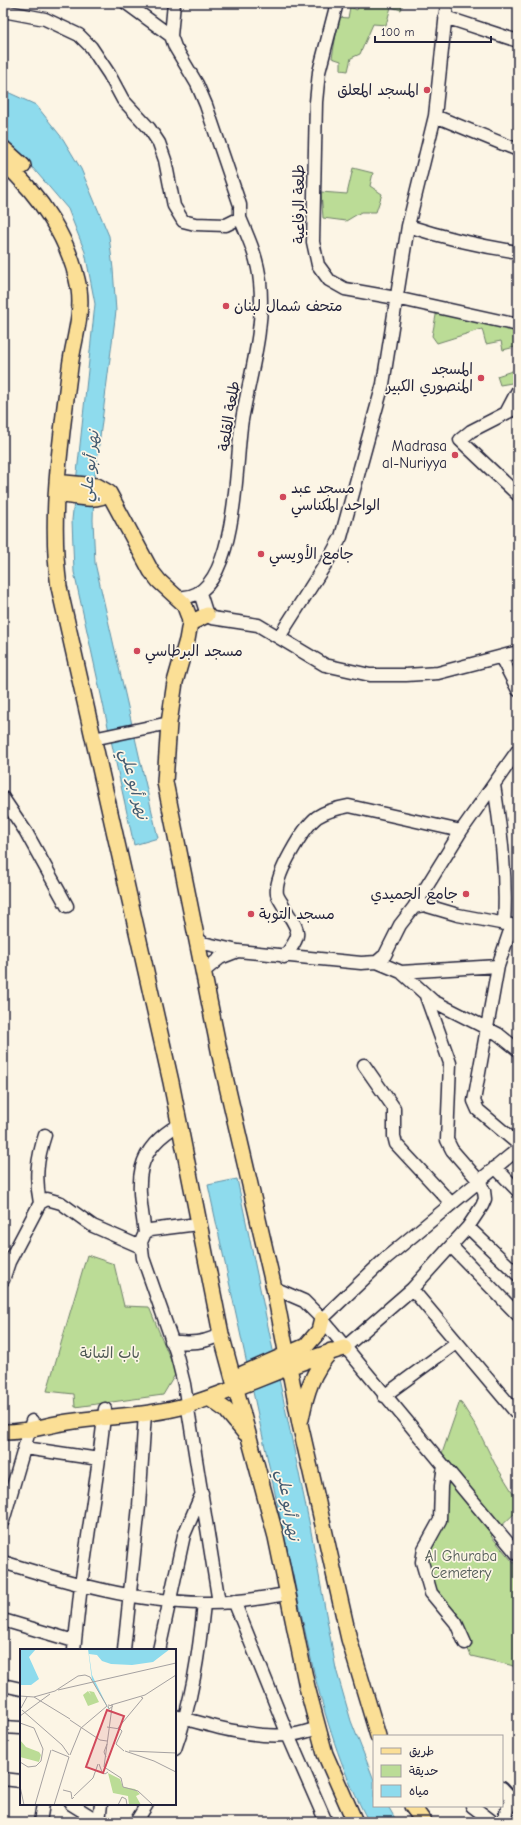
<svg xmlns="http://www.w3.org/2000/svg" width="521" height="1825" viewBox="0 0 521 1825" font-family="'Comic Neue','Playpen Sans Arabic',sans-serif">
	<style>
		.green { fill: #bbdc96; stroke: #6e7f68 }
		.water { fill: #8edbed; stroke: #6391a6 }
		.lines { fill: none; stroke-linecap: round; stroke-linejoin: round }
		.minor-casing { stroke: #22223b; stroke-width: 15 }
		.major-casing { stroke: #22223b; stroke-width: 18 }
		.minor { stroke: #fcf5e5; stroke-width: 12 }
		.major { stroke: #fbdf96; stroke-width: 15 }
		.poi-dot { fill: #d1495b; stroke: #fcf5e5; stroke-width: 1.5 }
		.labels { text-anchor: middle; stroke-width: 3.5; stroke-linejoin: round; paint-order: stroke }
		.poi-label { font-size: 15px; fill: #22223b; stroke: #fcf5e5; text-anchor: start }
		.street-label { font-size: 15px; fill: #22223b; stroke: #fcf5e5 }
		.park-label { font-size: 15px; fill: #505a56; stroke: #fcf5e5 }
		.water-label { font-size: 16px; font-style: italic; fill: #425a70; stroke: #fcf5e5 }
		.inset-road { fill: none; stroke: #a5a1a1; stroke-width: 1 }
		.view { fill: #d1495b; fill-opacity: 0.15; stroke: #d1495b; stroke-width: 2 }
		.inset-edge { fill: none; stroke: #22223b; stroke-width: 2 }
	</style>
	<rect width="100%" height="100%" fill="#fcf5e5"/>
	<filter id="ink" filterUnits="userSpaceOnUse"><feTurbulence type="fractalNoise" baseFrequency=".025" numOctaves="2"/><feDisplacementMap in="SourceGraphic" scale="8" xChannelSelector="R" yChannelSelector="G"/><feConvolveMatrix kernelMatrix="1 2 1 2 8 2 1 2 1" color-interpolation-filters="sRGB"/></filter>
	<g filter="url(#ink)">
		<path class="green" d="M 360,3 L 403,3 L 401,10 L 391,7 L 386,25 L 373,24 L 360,54 L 351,58 L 348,71 L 341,70 L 341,61 L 332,58 L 339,17 L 348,18 L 350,7 L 357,10 Z
			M 353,168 L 373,173 L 370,186 L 382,194 L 376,212 L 361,212 L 346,221 L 323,218 L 321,192 L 347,194 Z
			M 437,310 L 518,328 L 518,361 L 515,347 L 503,350 L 501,341 L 486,344 L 482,329 L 437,343 L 432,336 Z
			M 518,369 L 518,382 L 500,385 L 497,376 Z
			M 87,1255 L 114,1264 L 124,1306 L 149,1307 L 176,1373 L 163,1395 L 75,1407 L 74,1394 L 47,1391 Z
			M 460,1401 L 476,1426 L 495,1464 L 518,1501 L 518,1510 L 491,1536 L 518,1568 L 518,1668 L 510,1665 L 471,1656 L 448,1604 L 434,1599 L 424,1587 L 433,1529 L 436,1471 Z"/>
		<path class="water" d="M 3,90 L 36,105 L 63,139 L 81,169 L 109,236 L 113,269 L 116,311 L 94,484 L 93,520 L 95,563 L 158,838 L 134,845 L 74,572 L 72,520 L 95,304 L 85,252 L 68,209 L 20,153 L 3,140 Z
			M 237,1179 L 310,1526 L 336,1669 L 351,1721 L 374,1780 L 374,1806 L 388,1806 L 397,1822 L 369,1822 C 343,1775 329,1729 315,1677 L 208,1185 Z"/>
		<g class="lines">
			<defs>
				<path id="minor" d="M 126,3 L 171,36
					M 337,3 L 319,72 L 316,102 L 313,242 L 318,265 L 329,280 L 345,289 L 396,298 L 518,325
					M 3,11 L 45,19 L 79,35 L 91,47 L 109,74 L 123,100 L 149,128 L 159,143 L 165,160 L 174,206 L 183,221 L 195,224 L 226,225 L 240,218 L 240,205 L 206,105 L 197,84 L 175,47 L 171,36 L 174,3
					M 445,17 L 518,41
					M 435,116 L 518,150
					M 408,226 C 445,238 480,246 518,252
					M 518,407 L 471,431 L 460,440 L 518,495
					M 507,411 L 518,390
					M 200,593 L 207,615 L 212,618 L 258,625 L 325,665 L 370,675 L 406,675 L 438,673 L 518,652
					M 179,597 C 239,603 235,458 242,420 C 250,374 265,329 260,282 C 258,259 249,239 240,218
					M 279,637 L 330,557 L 341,537 L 383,384 L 408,226 L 435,116 L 447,3
					M 501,657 L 518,690
					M 93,739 L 169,723
					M 494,785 C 501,831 507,877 504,924
					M 3,798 L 26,832 L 67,906
					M 414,907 L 424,905 L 458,915 L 511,925
					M 512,925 L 498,966 L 474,1101 L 478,1110 L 518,1144
					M 196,937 L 203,943 L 238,951 L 361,963 L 377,962 L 385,955 L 400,925 L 414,907 L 461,831 L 518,750
					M 284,957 C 304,932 299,932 284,907 C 282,903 278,898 277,894 C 274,876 303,828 317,817 C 326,811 338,808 349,806 L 461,831
					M 377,962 L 401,972 L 433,1001 L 498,1034 L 518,1050
					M 203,972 L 220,958 L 238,951
					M 401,972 L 498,966
					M 364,1065 L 394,1108 L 394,1136 L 396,1144 L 451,1203
					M 495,1167 L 518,1191
					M 40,1203 C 35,1178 37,1159 45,1135
					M 198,1224 L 150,1230 L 145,1233 L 141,1242 L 143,1258 L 176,1352 L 184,1384 L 219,1603
					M 468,1227 L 518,1275
					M 145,1233 C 138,1184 130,1152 180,1124
					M 451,1246 L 518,1315
					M 3,1280 L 9,1262 L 40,1203 L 47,1199 L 61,1203 L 93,1226 L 141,1247
					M 274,1288 L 304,1301 L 322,1319 L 518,1555
					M 412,1289 L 518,1415
					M 322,1319 L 386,1258 L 518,1149
					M 171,1341 C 188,1344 206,1343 221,1334
					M 344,1348 L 412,1289 L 468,1227 L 482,1206 L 485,1199 L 484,1191 L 479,1181 L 452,1150 L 447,1140 L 450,1063 L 426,996
					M 384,1396 L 456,1343
					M 25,1448 L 99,1459 L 105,1409
					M 444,1466 L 441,1486 L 440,1520 L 424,1549 L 422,1562 L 431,1593 L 456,1623 L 465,1643
					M 3,1521 L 32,1421
					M 3,1562 C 66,1582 136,1602 203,1603 C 231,1604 260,1598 288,1594
					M 234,1601 L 288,1735 L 326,1822
					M 3,1620 L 74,1641
					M 74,1650 L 81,1585 L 99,1459
					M 124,1650 L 139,1506 L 145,1413
					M 159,1650 L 184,1535 L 202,1493
					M 3,1685 L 21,1689
					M 175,1716 C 211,1726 250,1738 287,1735 C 297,1735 308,1731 318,1728
					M 3,1727 L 21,1728
					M 175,1749 C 192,1702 199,1653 204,1604
					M 3,1779 L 21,1781
					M 71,1804 L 100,1822
					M 472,1806 L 493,1822
					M 99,1821 L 101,1804
					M 40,1822 L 43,1804
					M 136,1822 L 147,1804
					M 502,1822 L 512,1799 L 502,1788"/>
				<path id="major" d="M 3,148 L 23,166
					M 3,162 C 40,195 70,239 79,289 C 83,315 73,342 70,367 C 61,439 49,515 59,587 L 171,1082 L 221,1334 L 276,1537 L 307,1687 L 318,1728 L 325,1754 L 355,1822
					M 65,483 L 97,486 L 109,493 L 151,571 L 159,581 L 184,604 L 189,617 L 190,623 L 187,640 L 175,682 L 169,723 L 165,782 L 221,1060 L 274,1288 L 300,1424 L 349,1639 L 378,1736
					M 64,495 C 79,497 96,502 109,493
					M 190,623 L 207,615
					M 240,1375 L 306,1346 L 319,1331 L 322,1319
					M 209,1398 L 226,1410 L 245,1433
					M 301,1419 C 306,1393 312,1372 331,1351
					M 3,1432 C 26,1433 46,1425 68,1422 C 108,1416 150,1416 188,1405 C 241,1389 291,1363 344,1348
					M 412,1806 L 424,1822"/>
			</defs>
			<use href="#minor" class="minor-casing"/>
			<use href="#major" class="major-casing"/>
			<use href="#minor" class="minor"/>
			<use href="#major" class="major"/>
		</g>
	</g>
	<g class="poi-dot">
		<circle cx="427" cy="90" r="4"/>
		<circle cx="226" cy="306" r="4"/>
		<circle cx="481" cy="378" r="4"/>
		<circle cx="455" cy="455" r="4"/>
		<circle cx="283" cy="497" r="4"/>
		<circle cx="261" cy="554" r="4"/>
		<circle cx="137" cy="651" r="4"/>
		<circle cx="466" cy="894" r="4"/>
		<circle cx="251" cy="914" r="4"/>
	</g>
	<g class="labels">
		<g class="poi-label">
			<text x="419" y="95" text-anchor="end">المسجد المعلق</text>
			<text x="234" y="311">متحف شمال لبنان</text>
			<text x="473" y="374" text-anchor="end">المسجد<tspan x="473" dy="17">المنصوري الكبير</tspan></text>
			<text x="447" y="451" text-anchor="end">Madrasa<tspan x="447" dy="17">al-Nuriyya</tspan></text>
			<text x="291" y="493">مسجد عبد<tspan x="291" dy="17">الواحد المكناسي</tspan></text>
			<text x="269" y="559">جامع الأويسي</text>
			<text x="145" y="656">مسجد البرطاسي</text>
			<text x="458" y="899" text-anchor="end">جامع الحميدي</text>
			<text x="259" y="919">مسجد التوبة</text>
		</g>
		<g class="street-label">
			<text transform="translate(299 204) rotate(-90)" y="5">طلعة الرفاعية</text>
			<text transform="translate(229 416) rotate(-81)" y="5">طلعة القلعة</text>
		</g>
		<g class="park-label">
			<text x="110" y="1358">باب التبانة</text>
			<text x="461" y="1561">Al Ghuraba<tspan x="461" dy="17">Cemetery</tspan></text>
		</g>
		<g class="water-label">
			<text transform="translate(89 466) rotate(-84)" y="6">نهر أبو علي</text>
			<text transform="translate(135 784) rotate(76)" y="6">نهر أبو علي</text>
			<text transform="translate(289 1505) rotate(80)" y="6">نهر أبو علي</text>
		</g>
	</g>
	<g transform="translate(20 1649)">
		<rect width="156" height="156" fill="#fcf5e5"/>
		<path d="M 68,42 L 71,46 L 69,42 L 74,43 L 79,53 L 68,57 L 63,46 ZM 0,91 L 6,98 L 19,103 L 21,106 L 19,113 L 0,108 ZM 88,124 L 100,130 L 103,138 L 115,140 L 120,145 L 116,147 L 121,156 L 109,156 L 108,147 L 93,144 Z" fill="#bbdc96"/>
		<path d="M 0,0 L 16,0 L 9,8 L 19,30 L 11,36 L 0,36 ZM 68,0 L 150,0 L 133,13 L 112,16 L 91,15 L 82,12 L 77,6 L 69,5 L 72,26 L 91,65 L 72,31 Z" fill="#8edbed"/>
		<path class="inset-road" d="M 38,41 L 156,14M 0,47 L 14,48 L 35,42 L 58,27 L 65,26 L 70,28 L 87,57 L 61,79 L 50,106M 14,48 L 50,70M 91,56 L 125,46 L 156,26M 88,57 L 89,60 L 93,57 L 88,56M 92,58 L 84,118 L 101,129 L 103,138 L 118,142 L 133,156M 1,59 L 7,48M 2,61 L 42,96 L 49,106M 0,67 L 30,45M 50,71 L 80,91 L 87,92M 0,74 L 14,79 L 23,100 L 21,112 L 16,117 L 8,118 L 0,113M 87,78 L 100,80M 98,79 L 123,49 L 121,48M 100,80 L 102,82 L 96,95 L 104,102M 32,101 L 49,108M 105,102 L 134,112 L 156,123M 109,102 L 156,104M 86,108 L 84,103 L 87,95M 79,115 L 82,123 L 85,125 L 88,123M 0,137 L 4,156M 43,141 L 51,143 L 52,150 L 54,148M 54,147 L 73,129 L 78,115M 15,156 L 31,101M 34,156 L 49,108M 98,156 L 102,148 L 106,150 L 107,156"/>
		<path class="view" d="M 87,61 L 104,67 L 83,124 L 66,118 Z"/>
		<rect width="156" height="156" class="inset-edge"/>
	</g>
	<rect width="521" height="1825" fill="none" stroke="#fcf5e5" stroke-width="16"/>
	<rect x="8" y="8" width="505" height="1809" fill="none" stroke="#22223b" stroke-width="1.5" filter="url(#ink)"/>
	<rect x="373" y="1735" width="130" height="72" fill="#fcf5e5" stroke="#a5a1a1"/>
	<rect x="381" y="1748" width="20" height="6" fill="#fbdf96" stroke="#a5a1a1"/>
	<text x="409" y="1755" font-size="12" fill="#22223b">طريق</text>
	<rect x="381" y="1765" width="20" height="12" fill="#bbdc96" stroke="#a5a1a1"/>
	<text x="409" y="1775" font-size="12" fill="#22223b">حديقة</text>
	<rect x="381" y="1785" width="20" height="12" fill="#8edbed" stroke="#a5a1a1"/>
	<text x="409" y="1795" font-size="12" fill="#22223b">مياه</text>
	<path d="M375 36v6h116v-6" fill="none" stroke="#22223b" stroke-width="2"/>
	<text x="381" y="36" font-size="12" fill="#22223b" stroke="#fcf5e5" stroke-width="3" paint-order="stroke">100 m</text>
</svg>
